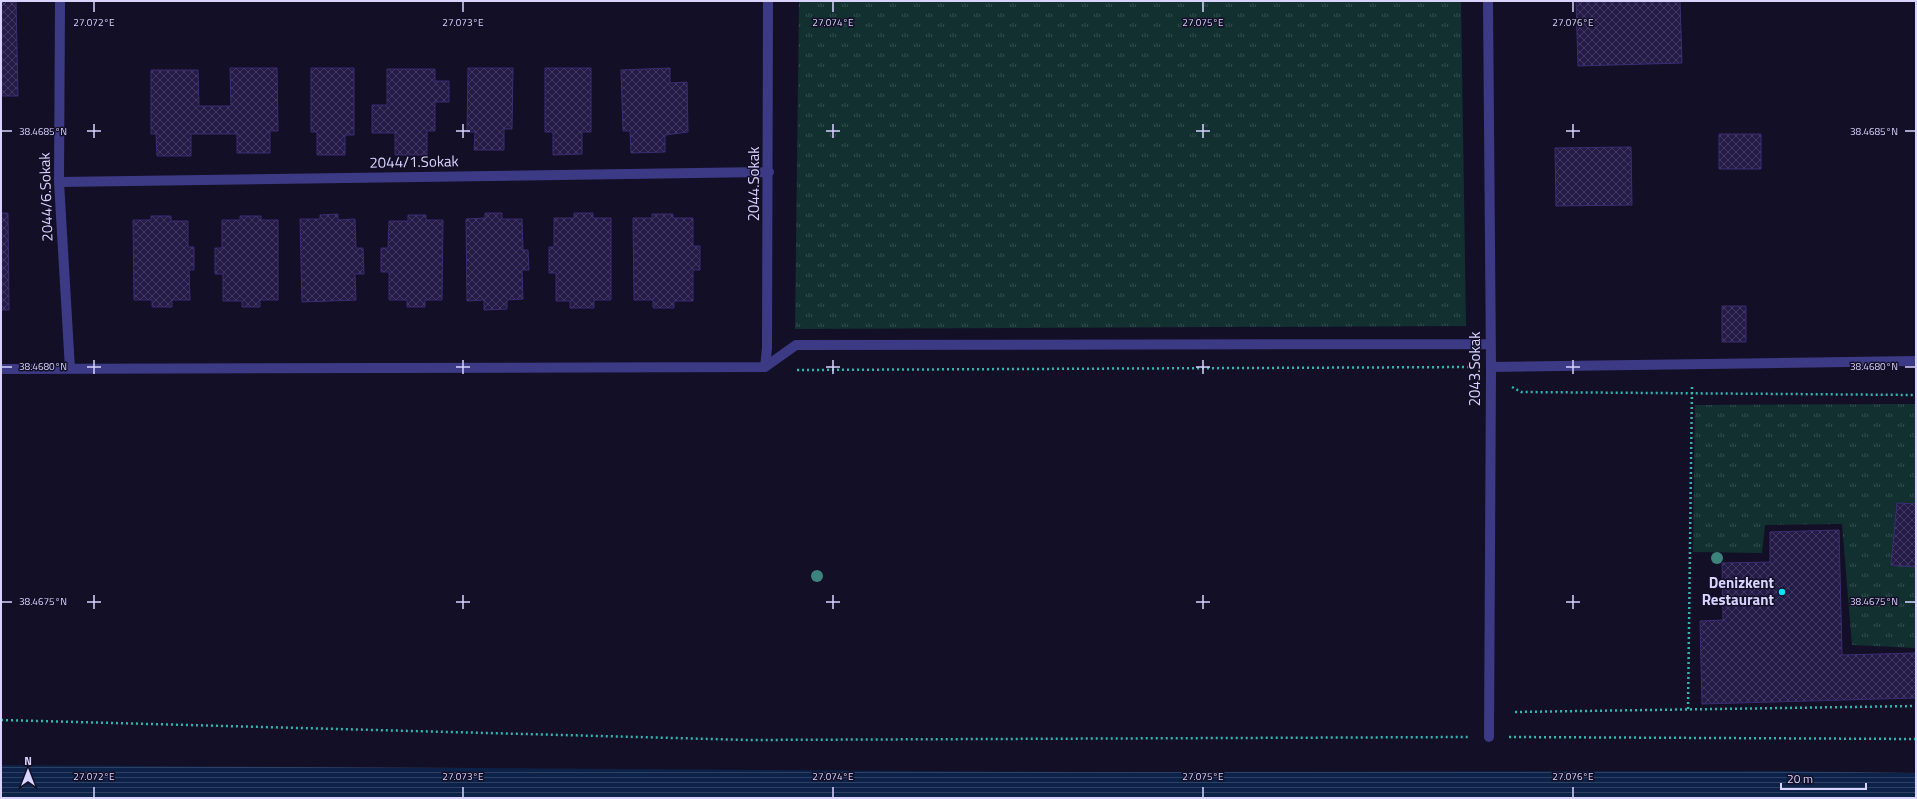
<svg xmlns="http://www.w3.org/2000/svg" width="1917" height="799" viewBox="0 0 1917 799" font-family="'Titillium Web',sans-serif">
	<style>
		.grass { fill: url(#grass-tufts) }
		.water { fill: url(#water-rules) }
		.building { fill: url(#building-cross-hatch); stroke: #3b2d73 }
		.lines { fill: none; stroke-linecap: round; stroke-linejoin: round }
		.path { stroke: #2fb8b0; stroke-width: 2.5; stroke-dasharray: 2 3; stroke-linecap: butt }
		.minor { stroke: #3d3a85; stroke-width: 10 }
		.tree { fill: #3d827b }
		.ticks { fill: none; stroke: #d9d4ff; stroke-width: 1.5 }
		.poi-dot { fill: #00e5ff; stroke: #130f26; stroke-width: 1.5 }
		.labels { text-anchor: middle; stroke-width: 3; stroke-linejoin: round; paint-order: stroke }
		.street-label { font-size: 15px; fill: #d9d4ff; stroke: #130f26 }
		.poi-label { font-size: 15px; font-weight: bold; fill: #d9d4ff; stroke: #130f26; text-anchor: end }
		.ticks-label { font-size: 10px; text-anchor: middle; fill: #d9d4ff; stroke: #130f26; stroke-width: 3; stroke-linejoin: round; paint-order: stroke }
	</style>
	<defs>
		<pattern id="grass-tufts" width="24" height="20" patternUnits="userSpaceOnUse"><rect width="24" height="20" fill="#12302f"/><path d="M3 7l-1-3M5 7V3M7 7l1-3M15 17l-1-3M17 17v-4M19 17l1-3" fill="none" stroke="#344d4e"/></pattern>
		<pattern id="water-rules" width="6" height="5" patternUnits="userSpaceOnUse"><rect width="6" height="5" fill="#0c2248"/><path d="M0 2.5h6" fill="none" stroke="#2f4163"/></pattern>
		<pattern id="building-cross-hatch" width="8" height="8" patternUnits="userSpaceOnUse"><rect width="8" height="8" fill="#241b47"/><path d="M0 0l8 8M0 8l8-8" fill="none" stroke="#433b63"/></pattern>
	</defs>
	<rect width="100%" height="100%" fill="#130f26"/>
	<path class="grass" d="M 799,1 L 1461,1 L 1466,326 L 795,329 Z
		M 1916,404 L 1916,648 L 1852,645 L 1842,524 L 1765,525 L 1762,553 L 1693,552 L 1695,405 Z"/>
	<path class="water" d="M 1,765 L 1075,772 L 1785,771 L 1916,773 L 1916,798 L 1,798 Z"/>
	<path class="building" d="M 1,1 L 16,1 L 18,96 L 1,96 Z
		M 1576,1 L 1680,1 L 1682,63 L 1578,66 Z
		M 230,68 L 277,68 L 278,131 L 270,131 L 270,153 L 237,153 L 237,134 L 191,134 L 191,156 L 157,156 L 156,134 L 151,134 L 151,70 L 198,70 L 199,106 L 231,106 Z
		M 311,68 L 354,68 L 354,135 L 345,135 L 345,155 L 317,155 L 317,132 L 311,132 Z
		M 468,68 L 513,68 L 512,129 L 504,129 L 504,150 L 474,150 L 475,132 L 467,132 Z
		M 545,68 L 591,68 L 591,132 L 582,132 L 582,154 L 553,155 L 553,132 L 545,132 Z
		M 670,68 L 670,83 L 687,82 L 688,132 L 665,135 L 665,152 L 631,153 L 630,131 L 623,131 L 621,70 Z
		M 387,69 L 435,69 L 435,81 L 449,81 L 449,102 L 435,102 L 435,131 L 427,131 L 427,155 L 395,155 L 395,133 L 372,133 L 372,105 L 387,105 Z
		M 1719,134 L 1761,134 L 1761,169 L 1719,169 Z
		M 1631,147 L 1632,205 L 1556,206 L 1555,148 Z
		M 1,213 L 8,213 L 9,310 L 1,310 Z
		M 485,213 L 502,213 L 502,219 L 522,219 L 523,250 L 528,250 L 529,270 L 522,270 L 523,299 L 507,300 L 507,309 L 484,310 L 484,300 L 467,301 L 466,219 L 485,218 Z
		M 574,213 L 593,213 L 593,218 L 611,218 L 611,300 L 594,300 L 594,308 L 570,308 L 570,301 L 556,301 L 556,273 L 549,273 L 549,247 L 554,247 L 554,218 L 574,218 Z
		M 338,214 L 338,220 L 355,219 L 356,248 L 363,248 L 364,274 L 355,274 L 356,300 L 302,302 L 300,219 L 320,219 L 320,215 Z
		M 652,214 L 673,214 L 673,218 L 693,218 L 693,246 L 700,246 L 700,270 L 693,270 L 693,301 L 674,301 L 674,308 L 653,308 L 653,300 L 634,300 L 633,218 L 652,218 Z
		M 408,215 L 426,215 L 426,220 L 443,220 L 442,300 L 425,300 L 425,307 L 407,307 L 407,300 L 389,300 L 389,272 L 381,272 L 381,248 L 388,248 L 389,221 L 408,221 Z
		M 151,216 L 171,216 L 171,221 L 188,221 L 188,247 L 194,247 L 194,270 L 189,270 L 190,300 L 172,300 L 172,307 L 152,307 L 152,300 L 134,300 L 133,220 L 151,220 Z
		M 240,216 L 261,216 L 261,220 L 278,220 L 278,300 L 260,300 L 260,307 L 242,307 L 242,301 L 223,301 L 223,274 L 215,274 L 215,248 L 222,248 L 222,220 L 240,220 Z
		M 1722,306 L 1746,306 L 1746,342 L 1722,342 Z
		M 1897,503 L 1916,504 L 1916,567 L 1891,565 Z
		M 1839,530 L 1842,655 L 1916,653 L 1916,698 L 1702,704 L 1700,621 L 1723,620 L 1722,563 L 1770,562 L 1770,532 Z"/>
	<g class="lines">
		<path class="path" d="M 797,370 L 1472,367
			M 1512,387 L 1521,392 L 1916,395
			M 1688,709 L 1692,384
			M 1515,712 L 1916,706
			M 1,720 L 749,740 L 1470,737
			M 1509,737 L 1916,739"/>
		<path class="minor" d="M 60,1 L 59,182 L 70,369
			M 1488,1 L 1491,367 L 1489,737
			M 59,182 L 769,172
			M 765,367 L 767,348 L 768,1
			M 1491,367 L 1916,361
			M 1,369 L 765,367 L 796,345 L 1490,344"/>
	</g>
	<g class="tree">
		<circle cx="1717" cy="558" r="6"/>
		<circle cx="817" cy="576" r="6"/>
	</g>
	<path class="ticks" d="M 94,2 L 94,12M 463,2 L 463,12M 833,2 L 833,12M 1203,2 L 1203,12M 1573,2 L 1573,12M 94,124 L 94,138M 463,124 L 463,138M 833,124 L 833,138M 1203,124 L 1203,138M 1573,124 L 1573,138M 2,131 L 12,131M 87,131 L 101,131M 456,131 L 470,131M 826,131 L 840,131M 1196,131 L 1210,131M 1566,131 L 1580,131M 1905,131 L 1915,131M 94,360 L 94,374M 463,360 L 463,374M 833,360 L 833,374M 1203,360 L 1203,374M 1573,360 L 1573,374M 2,367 L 12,367M 87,367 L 101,367M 456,367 L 470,367M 826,367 L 840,367M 1196,367 L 1210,367M 1566,367 L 1580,367M 1905,367 L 1915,367M 94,595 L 94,609M 463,595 L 463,609M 833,595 L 833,609M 1203,595 L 1203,609M 1573,595 L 1573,609M 2,602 L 12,602M 87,602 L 101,602M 456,602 L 470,602M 826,602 L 840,602M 1196,602 L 1210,602M 1566,602 L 1580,602M 1905,602 L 1915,602M 94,787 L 94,797M 463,787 L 463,797M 833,787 L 833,797M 1203,787 L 1203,797M 1573,787 L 1573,797"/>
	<circle class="poi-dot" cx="1782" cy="592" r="4"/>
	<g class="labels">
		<g class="street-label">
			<text transform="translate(414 162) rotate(-1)" y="5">2044/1.Sokak</text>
			<text transform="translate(754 184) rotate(-90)" y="5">2044.Sokak</text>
			<text transform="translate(46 197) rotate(-92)" y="5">2044/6.Sokak</text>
			<text transform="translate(1475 369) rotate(-90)" y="5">2043.Sokak</text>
		</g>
		<g class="poi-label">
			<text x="1774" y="588">Denizkent<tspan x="1774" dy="17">Restaurant</tspan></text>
		</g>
	</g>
	<g class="ticks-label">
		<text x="94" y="26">27.072°E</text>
		<text x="463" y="26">27.073°E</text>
		<text x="833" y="26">27.074°E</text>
		<text x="1203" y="26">27.075°E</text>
		<text x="1573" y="26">27.076°E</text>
		<text x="43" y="135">38.4685°N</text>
		<text x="1874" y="135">38.4685°N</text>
		<text x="43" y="370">38.4680°N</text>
		<text x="1874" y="370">38.4680°N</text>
		<text x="43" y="605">38.4675°N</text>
		<text x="1874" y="605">38.4675°N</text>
		<text x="94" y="780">27.072°E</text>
		<text x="463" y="780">27.073°E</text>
		<text x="833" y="780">27.074°E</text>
		<text x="1203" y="780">27.075°E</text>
		<text x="1573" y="780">27.076°E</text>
	</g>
	<rect width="1917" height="799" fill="none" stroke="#d9d4ff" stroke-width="4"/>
	<g transform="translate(28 771)" stroke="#130f26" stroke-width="3" paint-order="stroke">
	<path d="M0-3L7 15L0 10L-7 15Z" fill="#d9d4ff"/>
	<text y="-6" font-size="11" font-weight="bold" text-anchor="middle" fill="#d9d4ff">N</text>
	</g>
	<path d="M1781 783v6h85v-6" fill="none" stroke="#d9d4ff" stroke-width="2"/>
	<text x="1787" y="783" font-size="12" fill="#d9d4ff" stroke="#130f26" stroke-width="3" paint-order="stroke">20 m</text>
</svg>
